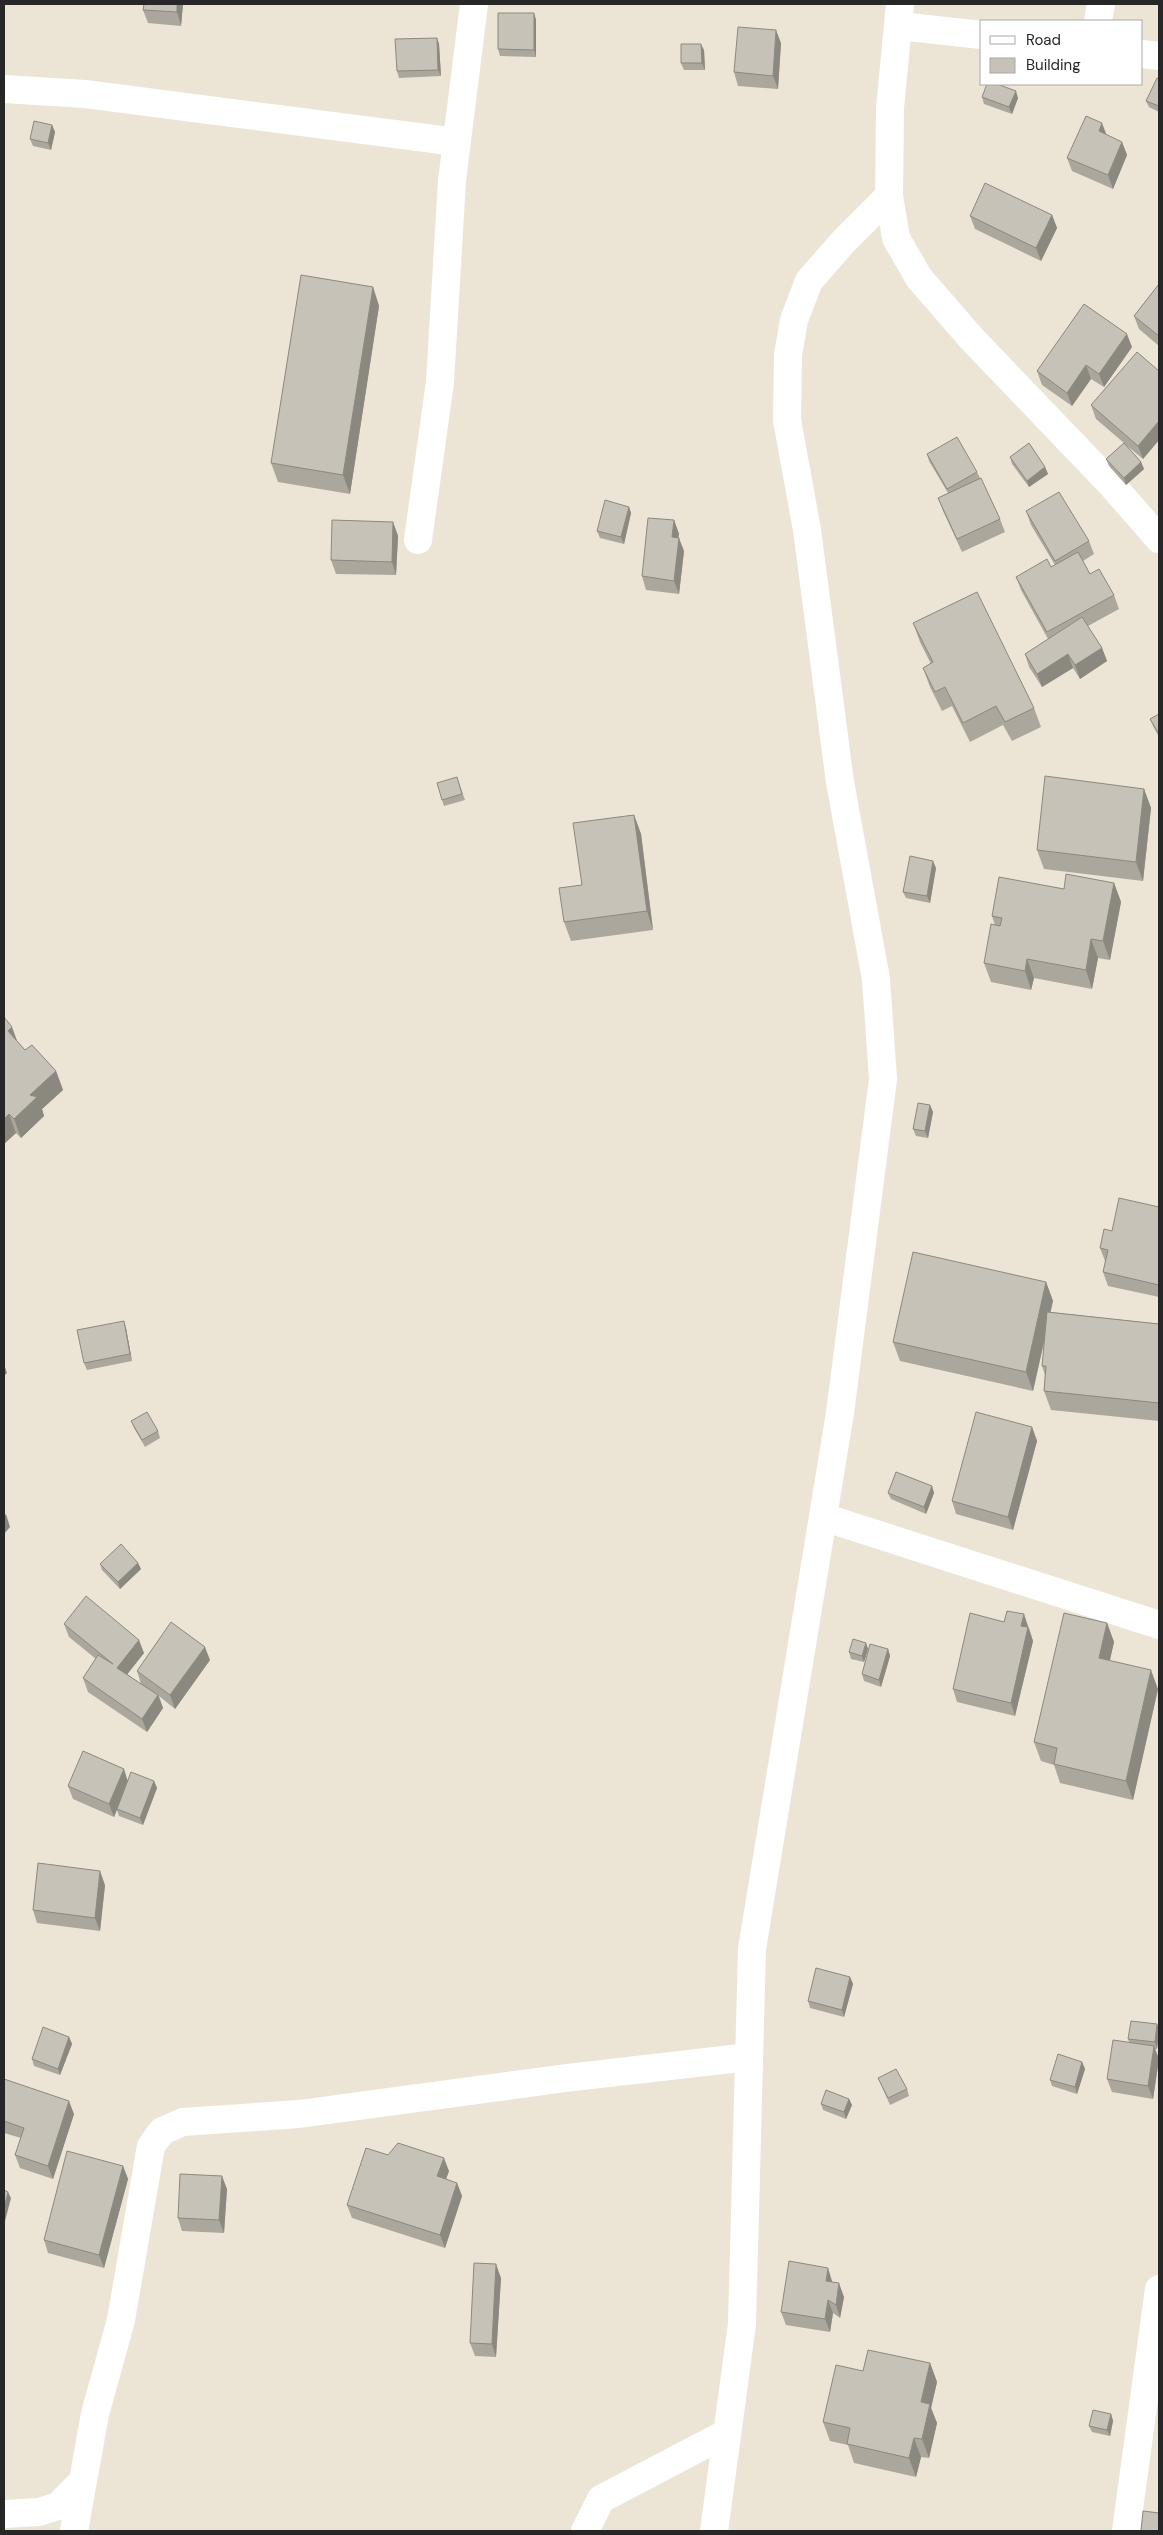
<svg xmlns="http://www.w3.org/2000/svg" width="1163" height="2535" viewBox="0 0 1163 2535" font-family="'DM Sans',sans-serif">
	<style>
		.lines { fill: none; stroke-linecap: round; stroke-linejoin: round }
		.street { stroke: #fff; stroke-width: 28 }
		.wall { fill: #aba79d }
		.shaded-wall { fill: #8b8880 }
		.building { fill: #c7c2b7; stroke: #8b8880 }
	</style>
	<rect width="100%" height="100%" fill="#ece5d6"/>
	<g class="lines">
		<path class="street" d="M 900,4 L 890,108 L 889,196 L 896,238 L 919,278 L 972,339 L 1111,484 L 1159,539
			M 1098,21 L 1101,4
			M 899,26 L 982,35
			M 1142,54 L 1159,56
			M 4,89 L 85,94 L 457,142
			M 418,540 L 440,382 L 452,181 L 474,4
			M 823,1517 L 1159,1625
			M 4,2514 L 39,2512 L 58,2506 L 82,2482
			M 74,2531 L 95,2414 L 121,2320 L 151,2146 L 162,2131 L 183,2122 L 299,2114 L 566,2078 L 749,2057
			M 585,2531 L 601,2499 L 727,2433
			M 714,2531 L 742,2324 L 752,1949 L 840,1413 L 883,1079 L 876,979 L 840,782 L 807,530 L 787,420 L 788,355 L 794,320 L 809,281 L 844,241 L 889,196
			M 1126,2531 L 1159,2289"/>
	</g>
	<path class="wall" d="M 183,4 L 181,26 L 148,23 L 143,10 Z
		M 534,13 L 536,20 L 536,57 L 500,56 L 498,49 Z
		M 437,38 L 439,44 L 441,76 L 399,78 L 397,71 Z
		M 781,43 L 778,89 L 738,86 L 734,72 Z
		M 704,50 L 705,70 L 684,70 L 681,63 Z
		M 1159,79 L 1159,112 L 1149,107 L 1146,101 Z
		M 982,97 L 1018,98 L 1012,114 L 984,104 Z
		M 52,125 L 55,132 L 51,150 L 33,146 L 30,139 Z
		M 1107,135 L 1122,142 L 1127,155 L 1113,189 L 1072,171 L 1067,158 Z
		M 1052,215 L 1057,228 L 1041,261 L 975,229 L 970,216 Z
		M 1159,284 L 1159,346 L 1139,329 L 1134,316 Z
		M 373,287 L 379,306 L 350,494 L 278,482 L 271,463 Z
		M 1132,347 L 1104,387 L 1091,379 L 1072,406 L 1042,385 L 1037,371 Z
		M 1159,371 L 1159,440 L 1143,459 L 1126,445 L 1141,462 L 1144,469 L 1126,485 L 1109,466 L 1106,459 L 1124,443 L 1096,419 L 1091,405 Z
		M 927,454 L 977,472 L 980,478 L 1000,519 L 1005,532 L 962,552 L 943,511 L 938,498 L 948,493 L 929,461 Z
		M 1010,457 L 1045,467 L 1048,474 L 1029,487 L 1012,464 Z
		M 629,507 L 631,513 L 624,544 L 600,538 L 597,531 Z
		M 1026,511 L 1089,541 L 1094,554 L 1083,561 L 1090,574 L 1114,595 L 1119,609 L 1088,626 L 1102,648 L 1107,661 L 1080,679 L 1073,668 L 1042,687 L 1029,667 L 1025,654 L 1048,639 L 1021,590 L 1016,577 L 1051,567 L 1055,565 L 1031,525 Z
		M 674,520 L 679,534 L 678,538 L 684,551 L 679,594 L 646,590 L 642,576 Z
		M 393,522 L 398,536 L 396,575 L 336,574 L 331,560 Z
		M 913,623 L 1034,708 L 1041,727 L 1012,741 L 1003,725 L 970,742 L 952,706 L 942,711 L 930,687 L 923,668 L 931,664 L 920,642 Z
		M 1159,714 L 1159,737 L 1153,726 L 1150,719 Z
		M 457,777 L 465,800 L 444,806 L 442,800 Z
		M 1144,789 L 1151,808 L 1143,881 L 1044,869 L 1037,850 Z
		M 634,815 L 641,834 L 653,930 L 571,941 L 564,922 L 582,885 Z
		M 936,868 L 930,903 L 906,898 L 903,892 Z
		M 1114,883 L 1121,902 L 1110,960 L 1098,958 L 1092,989 L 1034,978 L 1031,990 L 991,982 L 984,963 L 995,925 L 992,916 L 1064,889 Z
		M 18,1042 L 25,1050 L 56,1071 L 63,1090 L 42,1109 L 44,1116 L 21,1138 L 16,1133 L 4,1144 Z
		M 930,1105 L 933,1112 L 928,1138 L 916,1136 L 913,1129 Z
		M 1159,1207 L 1159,1297 L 1108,1286 L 1103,1272 L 1105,1262 L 1105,1261 L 1100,1248 L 1112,1231 Z
		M 1046,1282 L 1053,1301 L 1050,1312 L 1159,1324 L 1159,1421 L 1051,1410 L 1044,1391 L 1045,1375 L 1042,1366 L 1045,1338 L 1033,1391 L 900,1361 L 893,1342 Z
		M 126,1328 L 132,1361 L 87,1370 L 84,1363 Z
		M 131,1421 L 158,1431 L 160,1438 L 145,1447 L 134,1428 Z
		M 1032,1427 L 1037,1441 L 1013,1530 L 956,1514 L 952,1501 Z
		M 932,1486 L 934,1493 L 926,1514 L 891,1499 L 888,1493 Z
		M 138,1563 L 141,1569 L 120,1589 L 102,1570 L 100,1564 Z
		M 1107,1623 L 1114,1642 L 1110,1660 L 1158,1689 L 1133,1800 L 1060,1783 L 1054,1765 L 1041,1761 L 1034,1742 Z
		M 64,1624 L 144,1653 L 127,1674 L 141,1684 L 137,1671 L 210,1660 L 175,1709 L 159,1696 L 163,1708 L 147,1732 L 88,1692 L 83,1678 L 96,1659 L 69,1637 Z
		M 1029,1628 L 1033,1641 L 1015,1716 L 957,1702 L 953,1689 Z
		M 866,1643 L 868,1649 L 864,1662 L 851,1659 L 849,1652 Z
		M 888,1649 L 890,1656 L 881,1687 L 864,1681 L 862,1674 Z
		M 128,1780 L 154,1781 L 157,1788 L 143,1825 L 119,1816 L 117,1810 L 114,1817 L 73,1799 L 68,1786 Z
		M 105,1885 L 100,1931 L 37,1923 L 33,1910 Z
		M 850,1977 L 853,1984 L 844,2017 L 810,2008 L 808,2001 Z
		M 1157,2024 L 1159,2030 L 1159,2034 L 1157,2049 L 1155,2049 L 1159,2059 L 1153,2099 L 1112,2092 L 1107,2079 L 1129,2042 L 1128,2039 Z
		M 69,2037 L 72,2044 L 60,2075 L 34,2066 L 32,2059 Z
		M 1082,2062 L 1085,2069 L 1077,2094 L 1052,2086 L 1050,2080 Z
		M 878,2078 L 907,2089 L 909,2096 L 890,2105 Z
		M 4,2079 L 74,2114 L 53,2179 L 20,2168 L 15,2155 L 21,2138 L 4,2133 Z
		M 849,2099 L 852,2105 L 846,2119 L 823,2110 L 821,2104 Z
		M 388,2155 L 449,2171 L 446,2179 L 457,2183 L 462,2196 L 445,2248 L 352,2218 L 347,2205 Z
		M 123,2166 L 128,2179 L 104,2268 L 48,2253 L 44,2240 Z
		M 227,2189 L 224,2233 L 182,2231 L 178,2218 Z
		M 501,2278 L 496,2357 L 475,2356 L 470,2343 Z
		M 832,2281 L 832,2282 L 844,2297 L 840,2318 L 833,2313 L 830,2332 L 786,2325 L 781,2312 Z
		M 930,2363 L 937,2382 L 931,2408 L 937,2423 L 929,2458 L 921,2457 L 916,2477 L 854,2463 L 848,2445 L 830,2441 L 823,2422 L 863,2371 Z
		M 1111,2414 L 1113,2421 L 1110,2436 L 1092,2432 L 1089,2426 Z"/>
	<path class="shaded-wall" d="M 177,4 L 183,4 L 181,26 L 177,12 Z
		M 534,13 L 536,20 L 536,57 L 534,50 Z
		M 776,30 L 781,43 L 778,89 L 773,76 Z
		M 437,38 L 439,44 L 441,76 L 438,70 Z
		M 701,44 L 704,50 L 705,70 L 702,63 Z
		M 1016,91 L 1018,98 L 1012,114 L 1009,107 Z
		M 1102,123 L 1107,136 L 1099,131 Z
		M 52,125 L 55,132 L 51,150 L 48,143 Z
		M 1122,142 L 1127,155 L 1113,189 L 1108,175 Z
		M 1052,215 L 1057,228 L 1041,261 L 1036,248 Z
		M 373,287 L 379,306 L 350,494 L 343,475 Z
		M 1127,334 L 1132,347 L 1104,387 L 1099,374 Z
		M 1086,365 L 1091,379 L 1072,406 L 1067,393 Z
		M 1159,421 L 1159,440 L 1143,459 L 1138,446 Z
		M 1141,462 L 1144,469 L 1126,485 L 1124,478 Z
		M 1045,467 L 1048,474 L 1029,487 L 1027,481 Z
		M 629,507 L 631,513 L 624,544 L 621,537 Z
		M 674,520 L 679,534 L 677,550 L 672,537 Z
		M 393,522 L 398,536 L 396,575 L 392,562 Z
		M 679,538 L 684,551 L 679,594 L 674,581 Z
		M 1102,648 L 1107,661 L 1080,679 L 1075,665 Z
		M 1068,654 L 1073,668 L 1042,687 L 1037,674 Z
		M 1144,789 L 1151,808 L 1143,881 L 1136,862 Z
		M 634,815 L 641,834 L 653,930 L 647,911 Z
		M 933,861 L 936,868 L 930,903 L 927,896 Z
		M 1114,883 L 1121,902 L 1110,960 L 1103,941 Z
		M 1091,939 L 1098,958 L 1092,989 L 1086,970 Z
		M 1027,959 L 1034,978 L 1031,990 L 1025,971 Z
		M 12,1027 L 19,1046 L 8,1031 Z
		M 56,1071 L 63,1090 L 42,1109 L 44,1116 L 21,1138 L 14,1119 L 30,1095 Z
		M 930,1105 L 933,1112 L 928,1138 L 925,1131 Z
		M 9,1114 L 16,1133 L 4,1144 L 4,1119 Z
		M 1046,1282 L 1053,1301 L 1033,1391 L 1026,1372 Z
		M 124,1321 L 126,1328 L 132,1361 L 130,1354 Z
		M 4,1364 L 7,1373 L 4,1376 Z
		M 1032,1427 L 1037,1441 L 1013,1530 L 1008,1517 Z
		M 932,1486 L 934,1493 L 926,1514 L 924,1507 Z
		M 6,1514 L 10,1527 L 4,1534 L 4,1516 Z
		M 138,1563 L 141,1569 L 120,1589 L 118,1582 Z
		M 1024,1614 L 1033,1641 L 1015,1716 L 1011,1703 L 1021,1626 Z
		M 1107,1623 L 1114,1642 L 1106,1677 L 1099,1658 Z
		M 139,1640 L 144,1653 L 122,1681 L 117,1668 Z
		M 866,1643 L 868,1649 L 864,1662 L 862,1656 Z
		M 205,1647 L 210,1660 L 175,1709 L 170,1695 Z
		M 888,1649 L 890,1656 L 881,1687 L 879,1680 Z
		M 1151,1670 L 1158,1689 L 1133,1800 L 1126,1781 Z
		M 158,1695 L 163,1708 L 147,1732 L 142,1719 Z
		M 124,1769 L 128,1782 L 114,1817 L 109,1804 Z
		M 154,1781 L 157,1788 L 143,1825 L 140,1818 Z
		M 100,1871 L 105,1885 L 100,1931 L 95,1918 Z
		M 850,1977 L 853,1984 L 844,2017 L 842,2010 Z
		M 1157,2024 L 1159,2030 L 1159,2034 L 1157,2049 L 1155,2042 Z
		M 69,2037 L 72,2044 L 60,2075 L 58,2069 Z
		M 1154,2046 L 1159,2059 L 1153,2099 L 1148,2086 Z
		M 1082,2062 L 1085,2069 L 1077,2094 L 1075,2087 Z
		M 849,2099 L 852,2105 L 846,2119 L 844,2112 Z
		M 69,2101 L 74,2114 L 53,2179 L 48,2166 Z
		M 444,2158 L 449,2171 L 442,2190 L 437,2176 Z
		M 123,2166 L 128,2179 L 104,2268 L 99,2255 Z
		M 222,2176 L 227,2189 L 224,2233 L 219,2220 Z
		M 457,2183 L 462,2196 L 445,2248 L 440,2235 Z
		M 8,2192 L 11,2198 L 4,2225 L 4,2209 Z
		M 496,2264 L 501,2278 L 496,2357 L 492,2344 Z
		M 828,2268 L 832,2281 L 831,2294 L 826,2281 Z
		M 839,2283 L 844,2297 L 840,2318 L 836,2305 Z
		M 828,2300 L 833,2313 L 830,2332 L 825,2319 Z
		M 930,2363 L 937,2382 L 931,2408 L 937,2423 L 929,2458 L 922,2439 L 921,2402 Z
		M 1111,2414 L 1113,2421 L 1110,2436 L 1107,2430 Z
		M 914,2438 L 921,2457 L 916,2477 L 909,2458 Z"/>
	<path class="building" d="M 144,4 L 177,4 L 177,12 L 143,10 Z
		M 498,13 L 534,13 L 534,50 L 498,49 Z
		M 738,27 L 776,30 L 773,76 L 734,72 Z
		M 437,38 L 438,70 L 397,71 L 395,39 Z
		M 681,44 L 701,44 L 702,63 L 681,63 Z
		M 1157,78 L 1159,79 L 1159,106 L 1146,101 Z
		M 987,84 L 997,84 L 1016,91 L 1009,107 L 982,97 Z
		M 1086,116 L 1102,123 L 1099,131 L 1122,142 L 1108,175 L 1067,158 Z
		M 34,121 L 52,125 L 48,143 L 30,139 Z
		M 985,183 L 1052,215 L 1036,248 L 970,216 Z
		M 301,275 L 373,287 L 343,475 L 271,463 Z
		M 1159,284 L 1159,336 L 1134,316 Z
		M 1084,304 L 1127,334 L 1099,374 L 1086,365 L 1067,393 L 1037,371 Z
		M 1137,352 L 1159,371 L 1159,421 L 1138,446 L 1091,405 Z
		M 957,437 L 977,472 L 947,489 L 927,454 Z
		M 1029,443 L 1045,467 L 1027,481 L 1010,457 Z
		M 1124,443 L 1141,462 L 1124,478 L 1106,459 Z
		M 981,478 L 1000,519 L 957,539 L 938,498 Z
		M 1059,492 L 1089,541 L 1055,561 L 1026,511 Z
		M 605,500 L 629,507 L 621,537 L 597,531 Z
		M 648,518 L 674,520 L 672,537 L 679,538 L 674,581 L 642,576 Z
		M 332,520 L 393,522 L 392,562 L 331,560 Z
		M 1078,552 L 1090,574 L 1099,569 L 1114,595 L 1047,632 L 1016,577 L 1047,559 L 1051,567 Z
		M 977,592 L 1034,708 L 1005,722 L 996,706 L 963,723 L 945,687 L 935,692 L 923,668 L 933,662 L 913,623 Z
		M 1082,617 L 1102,648 L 1075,665 L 1068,654 L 1037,674 L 1025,654 Z
		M 1159,714 L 1159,734 L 1150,719 Z
		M 1045,776 L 1144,789 L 1136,862 L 1037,850 Z
		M 457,777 L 462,794 L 442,800 L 437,783 Z
		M 634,815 L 647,911 L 564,922 L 559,888 L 582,885 L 573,823 Z
		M 910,856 L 933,861 L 927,896 L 903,892 Z
		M 1066,874 L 1114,883 L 1103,941 L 1091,939 L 1086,970 L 1027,959 L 1025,971 L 984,963 L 991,924 L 1000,926 L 1002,918 L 992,916 L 999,877 L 1064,889 Z
		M 4,1017 L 12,1027 L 8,1031 L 25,1050 L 32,1045 L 56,1071 L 30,1095 L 37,1097 L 14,1119 L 9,1114 L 4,1119 Z
		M 918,1103 L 930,1105 L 925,1131 L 913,1129 Z
		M 1119,1198 L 1159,1207 L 1159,1285 L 1103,1272 L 1108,1250 L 1100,1248 L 1104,1229 L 1112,1231 Z
		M 913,1252 L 1046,1282 L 1026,1372 L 893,1342 Z
		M 1047,1312 L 1159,1324 L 1159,1403 L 1044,1391 L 1046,1366 L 1042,1366 Z
		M 124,1321 L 130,1354 L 84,1363 L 77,1330 Z
		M 147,1412 L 158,1431 L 142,1440 L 131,1421 Z
		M 976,1412 L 1032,1427 L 1008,1517 L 952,1501 Z
		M 896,1472 L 932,1486 L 924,1507 L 888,1493 Z
		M 121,1544 L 138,1563 L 118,1582 L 100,1564 Z
		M 86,1596 L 139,1640 L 117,1668 L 158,1695 L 142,1719 L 83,1678 L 98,1655 L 113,1664 L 64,1624 Z
		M 1007,1611 L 1024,1614 L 1021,1626 L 1028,1627 L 1011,1703 L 953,1689 L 970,1613 L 1004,1622 Z
		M 1064,1613 L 1107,1623 L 1099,1658 L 1151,1670 L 1126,1781 L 1054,1764 L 1057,1748 L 1034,1742 Z
		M 171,1622 L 205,1647 L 170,1695 L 137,1671 Z
		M 853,1639 L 866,1643 L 862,1656 L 849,1652 Z
		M 870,1644 L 888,1649 L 879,1680 L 862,1674 Z
		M 83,1751 L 124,1769 L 109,1804 L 68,1786 Z
		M 131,1772 L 154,1781 L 140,1818 L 117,1809 Z
		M 38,1863 L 100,1871 L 95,1918 L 33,1910 Z
		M 816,1968 L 850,1977 L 842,2010 L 808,2001 Z
		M 1131,2021 L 1157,2024 L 1155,2042 L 1128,2039 Z
		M 43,2027 L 69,2037 L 58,2069 L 32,2059 Z
		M 1113,2040 L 1154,2046 L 1148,2086 L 1107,2079 Z
		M 1058,2054 L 1082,2062 L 1075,2087 L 1050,2080 Z
		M 896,2069 L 907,2089 L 888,2098 L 878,2078 Z
		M 4,2079 L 69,2101 L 48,2166 L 15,2155 L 24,2128 L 4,2121 Z
		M 826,2090 L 849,2099 L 844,2112 L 821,2104 Z
		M 398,2143 L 444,2158 L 437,2176 L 457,2183 L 440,2235 L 347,2205 L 366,2148 L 388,2155 Z
		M 67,2151 L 123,2166 L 99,2255 L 44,2240 Z
		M 180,2174 L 222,2176 L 219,2220 L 178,2218 Z
		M 4,2190 L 8,2192 L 4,2209 Z
		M 789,2261 L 828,2268 L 826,2281 L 839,2283 L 836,2305 L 828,2300 L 825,2319 L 781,2312 Z
		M 474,2263 L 496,2264 L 492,2344 L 470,2343 Z
		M 868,2350 L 930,2363 L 921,2402 L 930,2404 L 922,2439 L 914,2438 L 909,2458 L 847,2444 L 850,2428 L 823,2422 L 836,2365 L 863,2371 Z
		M 1093,2410 L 1111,2414 L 1107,2430 L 1089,2426 Z
		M 1143,2511 L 1159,2513 L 1159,2531 L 1141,2531 Z"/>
	<rect width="1163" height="2535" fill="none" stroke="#272727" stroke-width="10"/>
	<rect x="980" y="20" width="162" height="65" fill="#ffffff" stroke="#a9a9a9"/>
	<rect x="990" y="36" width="25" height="8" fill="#ffffff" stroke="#a9a9a9"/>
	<text x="1026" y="45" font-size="15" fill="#272727">Road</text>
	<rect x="990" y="58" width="25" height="15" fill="#c7c2b7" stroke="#a9a9a9"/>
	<text x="1026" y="70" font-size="15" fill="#272727">Building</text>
</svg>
